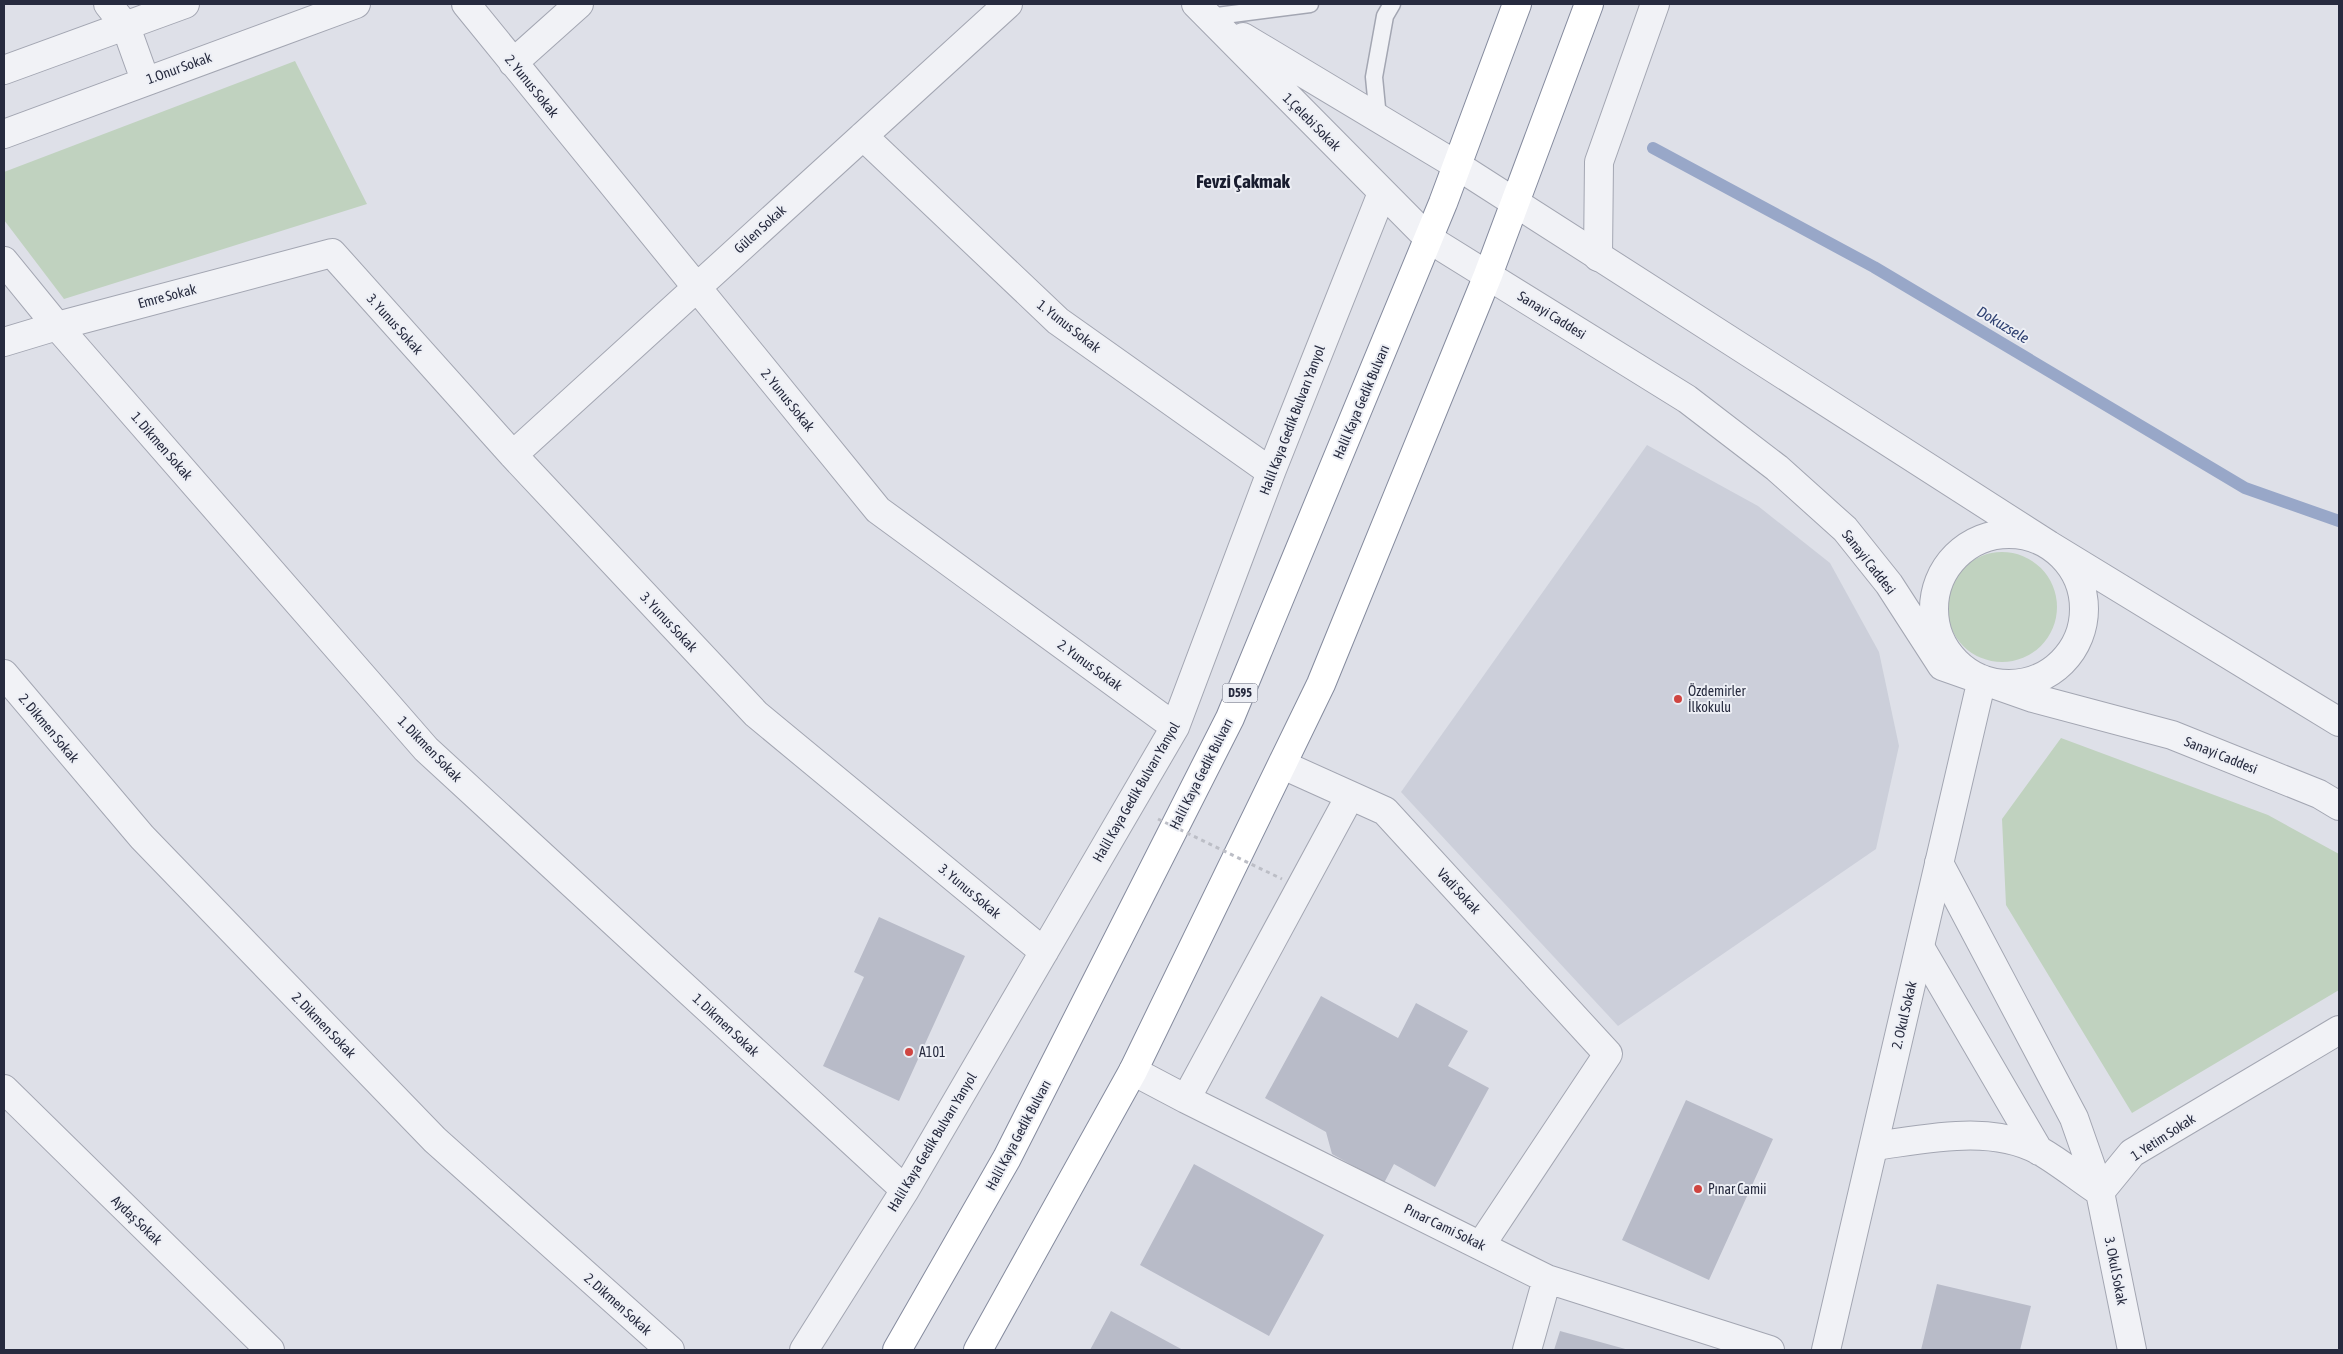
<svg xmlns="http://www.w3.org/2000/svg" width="2343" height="1354" viewBox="0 0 2343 1354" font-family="'Asap Condensed',sans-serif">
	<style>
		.built { fill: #cccfda }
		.green { fill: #c0d2bf }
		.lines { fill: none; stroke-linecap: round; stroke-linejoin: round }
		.stream { stroke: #98a7c8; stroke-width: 12 }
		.building { fill: #b8bbc8 }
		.service-casing { stroke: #a3a6b2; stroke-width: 19 }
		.minor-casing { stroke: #a3a6b2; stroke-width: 30 }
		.tertiary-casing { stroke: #a3a6b2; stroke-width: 30 }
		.trunk-casing { stroke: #858b9e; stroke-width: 30 }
		.service { stroke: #f1f2f6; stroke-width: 16 }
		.minor { stroke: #f1f2f6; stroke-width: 28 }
		.tertiary { stroke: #f1f2f6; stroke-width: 28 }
		.trunk { stroke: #fff; stroke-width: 28 }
		.path-bridge { stroke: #bcbec6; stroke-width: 3; stroke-dasharray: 4 4; stroke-linecap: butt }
		.poi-dot { fill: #cf4541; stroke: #edeff5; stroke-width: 2 }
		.labels { text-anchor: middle; stroke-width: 4; stroke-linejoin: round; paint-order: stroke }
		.shield { fill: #edeff5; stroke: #626676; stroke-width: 1 }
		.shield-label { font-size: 12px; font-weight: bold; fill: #272b3f }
		.street-label { font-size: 14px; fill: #272b3f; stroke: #edeff5 }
		.poi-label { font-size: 14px; fill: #272b3f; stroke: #edeff5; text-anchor: start }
		.water-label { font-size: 15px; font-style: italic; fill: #314373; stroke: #edeff5 }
		.district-label { font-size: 19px; font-weight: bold; fill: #191d2f; stroke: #edeff5 }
	</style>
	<rect width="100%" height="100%" fill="#dee0e8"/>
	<path class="built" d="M 1647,445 L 1758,506 L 1830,563 L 1879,652 L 1899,746 L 1876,849 L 1618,1026 L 1401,792 Z"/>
	<path class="green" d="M 295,61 L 367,204 L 64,299 L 4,220 L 4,172 Z
		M1947 607a55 55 0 1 1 110 0a55 55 0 1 1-110 0Z
		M 2061,738 L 2268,815 L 2339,854 L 2339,990 L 2132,1113 L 2006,905 L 2002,819 Z"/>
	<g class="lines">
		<path class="stream" d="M 1653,148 L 1874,267 L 2245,488 L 2339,521"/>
	</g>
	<path class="building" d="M 879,917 L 965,956 L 899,1101 L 823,1066 L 864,977 L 854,972 Z
		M 1321,996 L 1398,1038 L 1416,1003 L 1468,1031 L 1448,1066 L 1489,1088 L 1435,1187 L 1394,1164 L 1384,1183 L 1332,1154 L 1326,1132 L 1265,1098 Z
		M 1686,1100 L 1773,1139 L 1709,1280 L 1622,1240 Z
		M 1194,1164 L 1324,1235 L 1269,1336 L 1140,1265 Z
		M 1937,1284 L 2031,1306 L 2020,1350 L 1921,1350 Z
		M 1111,1311 L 1183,1350 L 1090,1350 Z
		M 1560,1331 L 1629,1350 L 1554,1350 Z"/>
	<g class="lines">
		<defs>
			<path id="service" d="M 1209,17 L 1310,4
				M 1378,118 L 1374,77 L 1385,16 L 1392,4"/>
			<path id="minor" d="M 108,4 L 126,27 L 145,80
				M 466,4 L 878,510 L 1175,727
				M 1196,4 L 1429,239
				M 1243,37 L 1458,166
				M 513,63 L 579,4
				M 4,70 L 185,4
				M 4,134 L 356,4
				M 863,136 L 1058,321 L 1271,472
				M 1598,257 L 1599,162 L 1655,4
				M 4,261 L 57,326 L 426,749 L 905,1190
				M 4,342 L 57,326 L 332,253 L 513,455 L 756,714 L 1044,952
				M 513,455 L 1008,4
				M 4,674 L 142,837 L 435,1140 L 670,1350
				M 1283,765 L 1385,811 L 1608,1054 L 1481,1245
				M 1939,863 L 2074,1118 L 2100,1192 L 2132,1350
				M 1920,947 L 2039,1151
				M 1133,1071 L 1186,1099 L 1547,1279 L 1770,1350
				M 4,1089 L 270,1350
				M 1186,1099 L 1350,796
				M 1874,1146 C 1927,1139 1991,1124 2040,1151 C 2061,1163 2080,1179 2100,1192 L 2132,1153 L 2339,1030
				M 804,1350 L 905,1190 L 1175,727 L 1271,472 L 1382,193
				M 1527,1350 L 1547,1279"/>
			<path id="tertiary" d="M 1458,166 L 2049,545 L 2339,722
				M 1429,239 L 1687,399 L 1777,468 L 1845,529 L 1889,584 L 1942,666 L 2033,698 L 2172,735 L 2319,794 L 2339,806
				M1934 609a75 75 0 1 1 150 0a75 75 0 1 1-150 0Z
				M 1826,1350 L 1982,679"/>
			<path id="trunk" d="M 897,1350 L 1007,1158 L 1230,718 L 1443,203 L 1517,4
				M 978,1350 L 1133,1071 L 1321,684 L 1488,275 L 1589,4"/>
		</defs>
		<use href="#service" class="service-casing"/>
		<use href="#minor" class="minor-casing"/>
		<use href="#tertiary" class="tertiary-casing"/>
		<use href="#trunk" class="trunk-casing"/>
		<use href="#service" class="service"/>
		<use href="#minor" class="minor"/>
		<use href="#tertiary" class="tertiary"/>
		<use href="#trunk" class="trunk"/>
		<path class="path-bridge" d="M 1158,819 L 1282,879"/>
	</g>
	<g class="poi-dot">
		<circle cx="1678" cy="699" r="5"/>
		<circle cx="909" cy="1052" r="5"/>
		<circle cx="1698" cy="1189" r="5"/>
	</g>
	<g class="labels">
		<rect class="shield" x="1222.5" y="683.5" width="35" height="19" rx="4"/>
		<g class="shield-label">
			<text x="1240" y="697">D595</text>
		</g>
		<g class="street-label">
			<text transform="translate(179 68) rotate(-20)" y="5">1.Onur Sokak</text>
			<text transform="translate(532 86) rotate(51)" y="5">2. Yunus Sokak</text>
			<text transform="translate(1312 122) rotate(45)" y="5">1.Çelebi Sokak</text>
			<text transform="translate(760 229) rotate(-42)" y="5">Gülen Sokak</text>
			<text transform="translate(167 296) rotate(-15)" y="5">Emre Sokak</text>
			<text transform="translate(1552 315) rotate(32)" y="5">Sanayi Caddesi</text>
			<text transform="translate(395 324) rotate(48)" y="5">3. Yunus Sokak</text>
			<text transform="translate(1069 326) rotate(38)" y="5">1. Yunus Sokak</text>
			<text transform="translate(788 400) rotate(51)" y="5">2. Yunus Sokak</text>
			<text transform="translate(1361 402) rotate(-67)" y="5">Halil Kaya Gedik Bulvarı</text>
			<text transform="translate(1292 420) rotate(-69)" y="5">Halil Kaya Gedik Bulvarı Yanyol</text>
			<text transform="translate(162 446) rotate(49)" y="5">1. Dikmen Sokak</text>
			<text transform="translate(1869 562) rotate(52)" y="5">Sanayi Caddesi</text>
			<text transform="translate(669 622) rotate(47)" y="5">3. Yunus Sokak</text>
			<text transform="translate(1090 665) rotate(36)" y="5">2. Yunus Sokak</text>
			<text transform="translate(49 728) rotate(50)" y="5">2. Dikmen Sokak</text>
			<text transform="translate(430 749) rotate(46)" y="5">1. Dikmen Sokak</text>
			<text transform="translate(2221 755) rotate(22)" y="5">Sanayi Caddesi</text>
			<text transform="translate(1201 774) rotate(-63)" y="5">Halil Kaya Gedik Bulvarı</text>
			<text transform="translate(1136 792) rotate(-60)" y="5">Halil Kaya Gedik Bulvarı Yanyol</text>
			<text transform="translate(970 891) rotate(40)" y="5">3. Yunus Sokak</text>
			<text transform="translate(1459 891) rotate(47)" y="5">Vadi Sokak</text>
			<text transform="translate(1904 1015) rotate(-77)" y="5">2. Okul Sokak</text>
			<text transform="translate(324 1025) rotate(46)" y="5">2. Dikmen Sokak</text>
			<text transform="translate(726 1025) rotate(43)" y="5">1. Dikmen Sokak</text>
			<text transform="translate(1018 1135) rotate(-62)" y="5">Halil Kaya Gedik Bulvarı</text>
			<text transform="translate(2163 1137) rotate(-33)" y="5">1. Yetim Sokak</text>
			<text transform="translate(932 1142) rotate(-59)" y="5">Halil Kaya Gedik Bulvarı Yanyol</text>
			<text transform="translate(137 1220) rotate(44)" y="5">Aydaş Sokak</text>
			<text transform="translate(1445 1227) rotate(26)" y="5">Pınar Cami Sokak</text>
			<text transform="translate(2116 1271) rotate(79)" y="5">3. Okul Sokak</text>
			<text transform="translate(618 1304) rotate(42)" y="5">2. Dikmen Sokak</text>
		</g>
		<g class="poi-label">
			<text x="1688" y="696">Özdemirler<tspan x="1688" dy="16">İlkokulu</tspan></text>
			<text x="919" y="1057">A101</text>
			<text x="1708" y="1194">Pınar Camii</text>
		</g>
		<g class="water-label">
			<text transform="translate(2003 325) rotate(31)" y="5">Dokuzsele</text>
		</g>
		<g class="district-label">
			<text x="1243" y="188">Fevzi Çakmak</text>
		</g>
	</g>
	<rect width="2343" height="1354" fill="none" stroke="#272b3f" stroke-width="10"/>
</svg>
